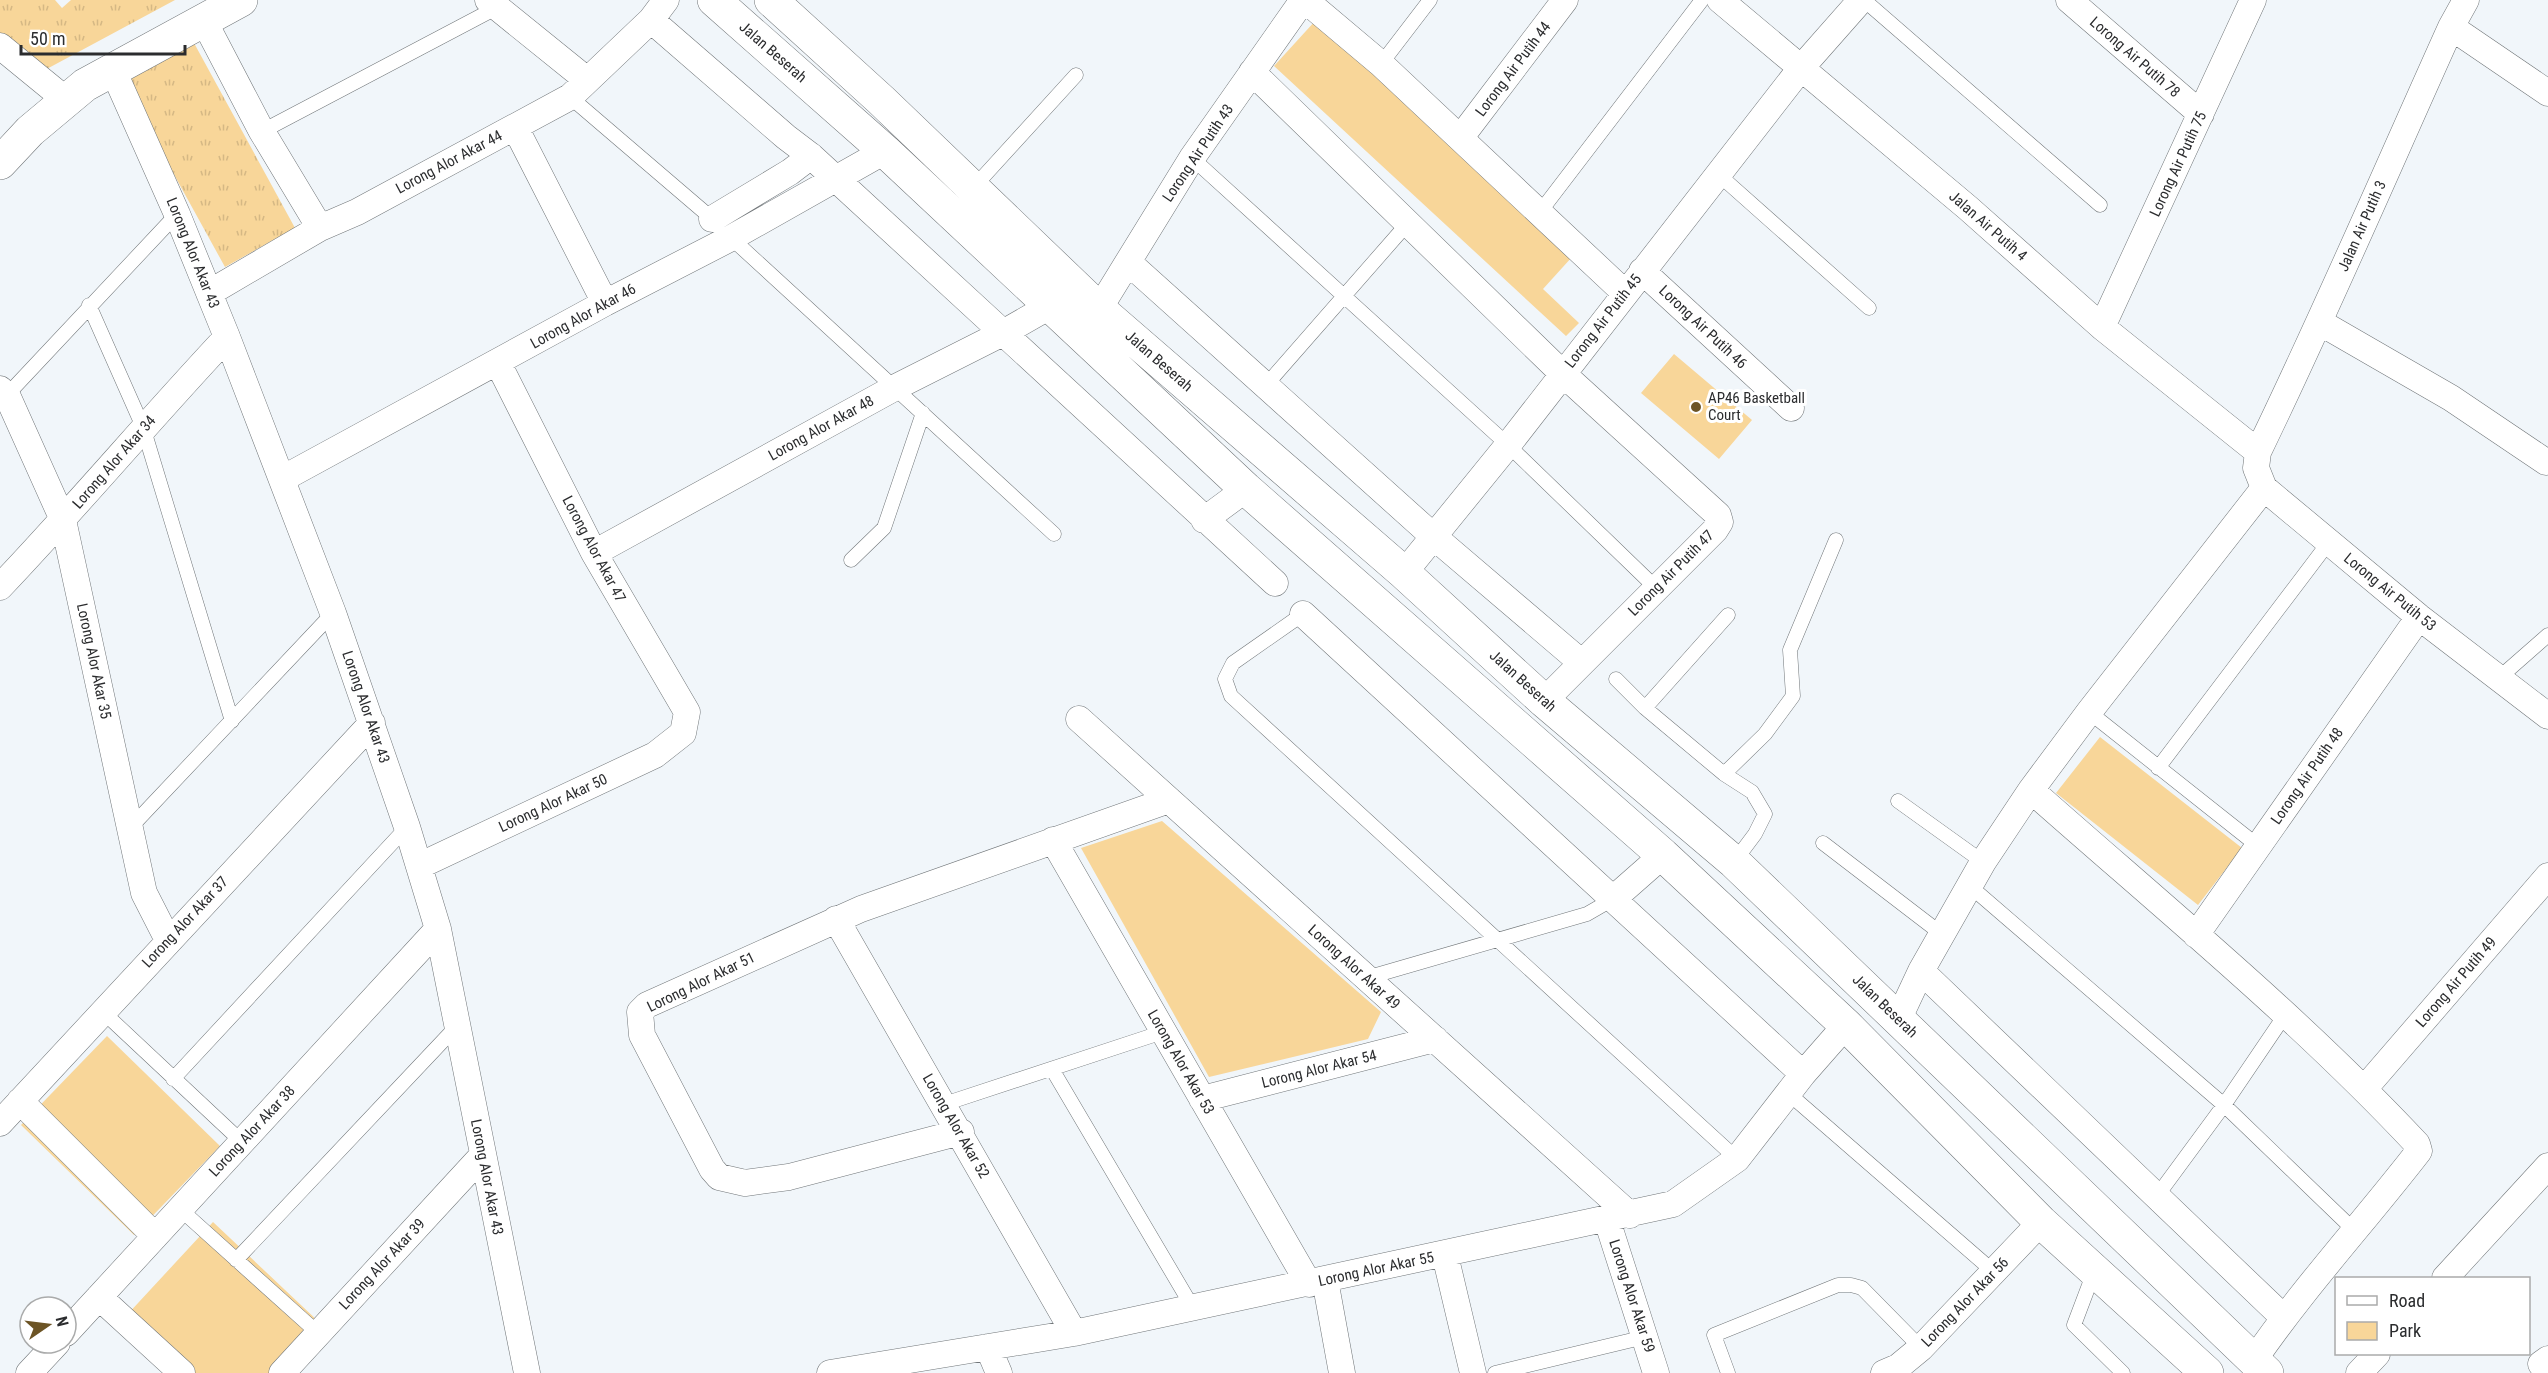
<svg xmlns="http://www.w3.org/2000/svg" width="2548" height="1373" viewBox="0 0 2548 1373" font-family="'Roboto Condensed',sans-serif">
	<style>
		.grass { fill: url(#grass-tufts) }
		.park { fill: #f8d699 }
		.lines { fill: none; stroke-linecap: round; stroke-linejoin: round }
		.lane-casing { stroke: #717679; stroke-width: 15 }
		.street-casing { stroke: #717679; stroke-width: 27 }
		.secondary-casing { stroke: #717679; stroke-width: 34 }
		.highway-casing { stroke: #717679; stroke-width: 34 }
		.lane { stroke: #fff; stroke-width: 14 }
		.street { stroke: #fff; stroke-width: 26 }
		.secondary { stroke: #fff; stroke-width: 33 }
		.highway { stroke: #fff; stroke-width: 33 }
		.poi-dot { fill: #6c5425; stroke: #fff; stroke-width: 2 }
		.labels { text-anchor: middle; stroke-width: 6; stroke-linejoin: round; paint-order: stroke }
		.street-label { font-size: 15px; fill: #2b2c2e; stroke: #fff }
		.poi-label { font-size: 15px; fill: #2b2c2e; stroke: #fff; text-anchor: start }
	</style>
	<defs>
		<pattern id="grass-tufts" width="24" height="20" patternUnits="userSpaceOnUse" patternTransform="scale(1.5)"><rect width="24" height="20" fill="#f8d699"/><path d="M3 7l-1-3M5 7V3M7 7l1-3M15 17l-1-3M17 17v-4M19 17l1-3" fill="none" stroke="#d5b884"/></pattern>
	</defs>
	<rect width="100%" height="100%" fill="#f1f6fa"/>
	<path class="grass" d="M 0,0 L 55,0 L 62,8 L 71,0 L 175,0 L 43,71 L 0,34 Z
		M 194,43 L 295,228 L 225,267 L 123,82 Z"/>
	<path class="park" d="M 1316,20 L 1572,257 L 1543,289 L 1579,323 L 1566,336 L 1274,66 Z
		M 1674,354 L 1752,420 L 1719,459 L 1641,393 Z
		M 2100,737 L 2242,848 L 2198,905 L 2056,793 Z
		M 1162,821 L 1381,1012 L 1368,1039 L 1209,1077 L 1081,848 Z
		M 107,1036 L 220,1146 L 134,1235 L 21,1125 Z
		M 213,1222 L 320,1323 L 273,1373 L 186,1373 L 126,1316 Z"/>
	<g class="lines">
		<defs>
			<path id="lane" d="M 1864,0 L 2100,205
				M 1381,64 L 1430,0
				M 570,97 L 716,222
				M 261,130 L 272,126 L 496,8
				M 1192,158 L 1508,445 L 1656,588
				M 1718,174 L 1869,308
				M 973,188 L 1076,75
				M 1540,212 L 1702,0
				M 729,236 L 1054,534
				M 89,305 L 143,427 L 232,721
				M 1267,384 L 1408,223
				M 7,395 L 177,214
				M 851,560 L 884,528 L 923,413
				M 1303,614 L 1233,663 L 1225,679 L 1231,696 L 1737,1159
				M 2499,678 L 2548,635
				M 1616,679 L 1645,708
				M 2089,712 L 2258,846
				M 2158,768 L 2329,542
				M 1724,774 L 1645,708 L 1728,615
				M 1898,801 L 1983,862
				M 130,828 L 333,613
				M 1823,843 L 1943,935
				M 1734,862 L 1755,834 L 1765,814 L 1752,792 L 1724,774 L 1765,734 L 1793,696 L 1790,650 L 1836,540
				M 1971,887 L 2224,1105 L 2356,1232
				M 1366,978 L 1587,914 L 1613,899
				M 102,1011 L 242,1142
				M 1052,1069 L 1193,1308
				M 173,1079 L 407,827
				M 1788,1093 L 1994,1272
				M 944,1104 L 1163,1032
				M 2157,1196 L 2224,1105 L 2285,1015
				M 180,1209 L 319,1334
				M 236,1260 L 457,1026
				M 2094,1272 L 2074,1325 L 2123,1373
				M 1495,1373 L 1645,1337
				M 1728,1373 L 1714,1335 L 1838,1285 L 1851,1285 L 1862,1288 L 1921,1348"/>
			<path id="street" d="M 488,0 L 587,80
				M 1305,0 L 1381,64 L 1625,293
				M 1720,0 L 1968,208 L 2102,327 L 2258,452
				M 2069,0 L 2201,114
				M 2466,0 L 2451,27 C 2387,169 2326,312 2258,452 L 2256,468 L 2264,488 L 2419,617 L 2548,716
				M 651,20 L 786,137 L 811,156 L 1275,583
				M 204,21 L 261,130 L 320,228
				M 2451,27 L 2548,93
				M 0,46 L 66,100
				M 113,70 L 177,214 L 227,337 L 333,613 L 407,827 L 438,929 L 527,1373
				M 1252,72 L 1562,373 L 1718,515 L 1720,522 L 1715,530 L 1544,701
				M 515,127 L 605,303
				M 1461,137 L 1565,0
				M 712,219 L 790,172 L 811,156
				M 1128,262 L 1433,536 L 1582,663
				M 1642,271 L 1791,408
				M 209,293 L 320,228 L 357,212 L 570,97 L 651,20 L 666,0
				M 1099,309 L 1192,158 L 1303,0
				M 2321,323 L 2451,398 L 2546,462
				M 2102,327 L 2253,0
				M 0,389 L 7,395 L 63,520 L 144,893 L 168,940
				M 282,479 L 605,303 L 731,238 L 885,151
				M 1204,520 L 1246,489
				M 594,553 L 896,387 L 1003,333 L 1050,306
				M 1404,573 L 1508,445 L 1801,68 L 1861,0
				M 0,587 C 78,505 150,419 227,337
				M 1303,614 L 1803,1074
				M 1079,719 L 1630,1215
				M 2031,790 C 2162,906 2298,1017 2417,1144 L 2419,1151 C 2365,1221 2304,1287 2254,1360
				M 1053,840 L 1309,1284
				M 419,866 L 655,755 L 683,733 L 687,712 L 594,553 L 498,363
				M 1613,899 L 1663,855
				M 836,919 L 1074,1333
				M 2196,935 L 2419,617
				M 1921,971 L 2283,1317
				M 1899,1018 L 1921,971 L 1983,862 L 2031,790 L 2089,712 L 2264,488
				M 2365,1088 L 2548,876
				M 1202,1099 L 1435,1039
				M 20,1101 L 155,1236
				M 0,1123 L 372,723
				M 961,1132 L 789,1177 L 745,1183 L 719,1177 L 712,1169 L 642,1035 L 640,1012 L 647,1005 L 861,909 L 1169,800
				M 1607,1220 L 1656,1373
				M 1445,1255 L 1473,1373
				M 2445,1278 L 2548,1166
				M 1325,1280 L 1342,1373
				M 99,1297 L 182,1373
				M 66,1333 L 438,929
				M 988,1347 L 999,1373
				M 2541,1364 L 2548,1359
				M 29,1373 L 57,1343
				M 282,1373 L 482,1156
				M 830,1373 L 1074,1333 L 1673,1204 L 1737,1159 L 1803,1074 L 1846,1025
				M 1884,1373 L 1898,1367 L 1921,1348 L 2041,1222
				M 2359,1373 L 2377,1354"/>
			<path id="secondary" d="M 0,163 L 30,131 L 85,85 L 241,0"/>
			<path id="highway" d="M 714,0 L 885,151 L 1246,489 L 1663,855 L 1846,1025 L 2041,1222 L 2207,1373
				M 771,0 L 881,100 L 1099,309 L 1404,573 L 1544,701 L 1734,862 L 2267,1373"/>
		</defs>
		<use href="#lane" class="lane-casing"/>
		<use href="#street" class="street-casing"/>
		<use href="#secondary" class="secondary-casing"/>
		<use href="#highway" class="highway-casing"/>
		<use href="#lane" class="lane"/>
		<use href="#street" class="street"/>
		<use href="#secondary" class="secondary"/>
		<use href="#highway" class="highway"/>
	</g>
	<circle class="poi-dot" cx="1696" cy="407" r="6"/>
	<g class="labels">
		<g class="street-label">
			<text transform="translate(773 52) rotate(41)" y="5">Jalan Beserah</text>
			<text transform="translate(2135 57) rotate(41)" y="5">Lorong Air Putih 78</text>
			<text transform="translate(1513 69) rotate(-53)" y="5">Lorong Air Putih 44</text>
			<text transform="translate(1198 153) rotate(-56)" y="5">Lorong Air Putih 43</text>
			<text transform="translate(449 162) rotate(-28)" y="5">Lorong Alor Akar 44</text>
			<text transform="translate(2178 164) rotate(-65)" y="5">Lorong Air Putih 75</text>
			<text transform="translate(1988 226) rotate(41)" y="5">Jalan Air Putih 4</text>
			<text transform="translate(2362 226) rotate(-66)" y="5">Jalan Air Putih 3</text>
			<text transform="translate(193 253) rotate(68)" y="5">Lorong Alor Akar 43</text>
			<text transform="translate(583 316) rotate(-29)" y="5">Lorong Alor Akar 46</text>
			<text transform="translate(1603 321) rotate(-52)" y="5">Lorong Air Putih 45</text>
			<text transform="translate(1703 327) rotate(43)" y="5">Lorong Air Putih 46</text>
			<text transform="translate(1159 361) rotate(41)" y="5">Jalan Beserah</text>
			<text transform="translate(821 428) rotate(-29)" y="5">Lorong Alor Akar 48</text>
			<text transform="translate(114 462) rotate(-49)" y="5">Lorong Alor Akar 34</text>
			<text transform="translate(594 549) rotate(62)" y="5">Lorong Alor Akar 47</text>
			<text transform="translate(1671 573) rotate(-45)" y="5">Lorong Air Putih 47</text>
			<text transform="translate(2390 592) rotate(39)" y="5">Lorong Air Putih 53</text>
			<text transform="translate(94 661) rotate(78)" y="5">Lorong Alor Akar 35</text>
			<text transform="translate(1523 681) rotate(42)" y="5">Jalan Beserah</text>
			<text transform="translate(366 707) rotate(71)" y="5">Lorong Alor Akar 43</text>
			<text transform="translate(2307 776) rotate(-55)" y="5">Lorong Air Putih 48</text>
			<text transform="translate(553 803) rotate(-25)" y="5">Lorong Alor Akar 50</text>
			<text transform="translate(185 922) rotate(-47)" y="5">Lorong Alor Akar 37</text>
			<text transform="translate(1354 967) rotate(42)" y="5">Lorong Alor Akar 49</text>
			<text transform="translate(701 982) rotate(-26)" y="5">Lorong Alor Akar 51</text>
			<text transform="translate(2456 982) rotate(-49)" y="5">Lorong Air Putih 49</text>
			<text transform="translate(1885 1006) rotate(44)" y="5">Jalan Beserah</text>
			<text transform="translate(1181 1062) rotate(60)" y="5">Lorong Alor Akar 53</text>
			<text transform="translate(1319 1069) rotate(-14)" y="5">Lorong Alor Akar 54</text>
			<text transform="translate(956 1126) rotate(60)" y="5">Lorong Alor Akar 52</text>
			<text transform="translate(252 1131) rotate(-47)" y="5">Lorong Alor Akar 38</text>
			<text transform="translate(487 1177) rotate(79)" y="5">Lorong Alor Akar 43</text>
			<text transform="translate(382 1264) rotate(-47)" y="5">Lorong Alor Akar 39</text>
			<text transform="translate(1376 1269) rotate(-12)" y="5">Lorong Alor Akar 55</text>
			<text transform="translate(1632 1296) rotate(72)" y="5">Lorong Alor Akar 59</text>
			<text transform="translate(1965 1302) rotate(-46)" y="5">Lorong Alor Akar 56</text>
		</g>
		<g class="poi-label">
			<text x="1708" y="403">AP46 Basketball<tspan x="1708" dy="17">Court</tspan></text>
		</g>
	</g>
	<rect x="2335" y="1277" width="195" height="78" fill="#ffffff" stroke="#aaabab" stroke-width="1.5"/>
	<rect x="2347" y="1296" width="30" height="9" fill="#ffffff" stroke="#aaabab" stroke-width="1.5"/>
	<text x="2389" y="1307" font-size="18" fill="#2b2c2e">Road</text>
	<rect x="2347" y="1322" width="30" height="18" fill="#f8d699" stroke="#aaabab" stroke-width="1.5"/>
	<text x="2389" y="1337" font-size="18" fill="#2b2c2e">Park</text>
	<g transform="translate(48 1325) rotate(76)"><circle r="28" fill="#ffffff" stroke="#aaabab" stroke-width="1.5"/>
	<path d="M0-4.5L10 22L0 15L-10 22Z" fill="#6c5425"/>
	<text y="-9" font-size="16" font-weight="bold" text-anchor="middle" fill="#2b2c2e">N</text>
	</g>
	<path d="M21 45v9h164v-9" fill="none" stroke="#2b2c2e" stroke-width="3"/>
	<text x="30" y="45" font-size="18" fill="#2b2c2e" stroke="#ffffff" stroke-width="4.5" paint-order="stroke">50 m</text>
</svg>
